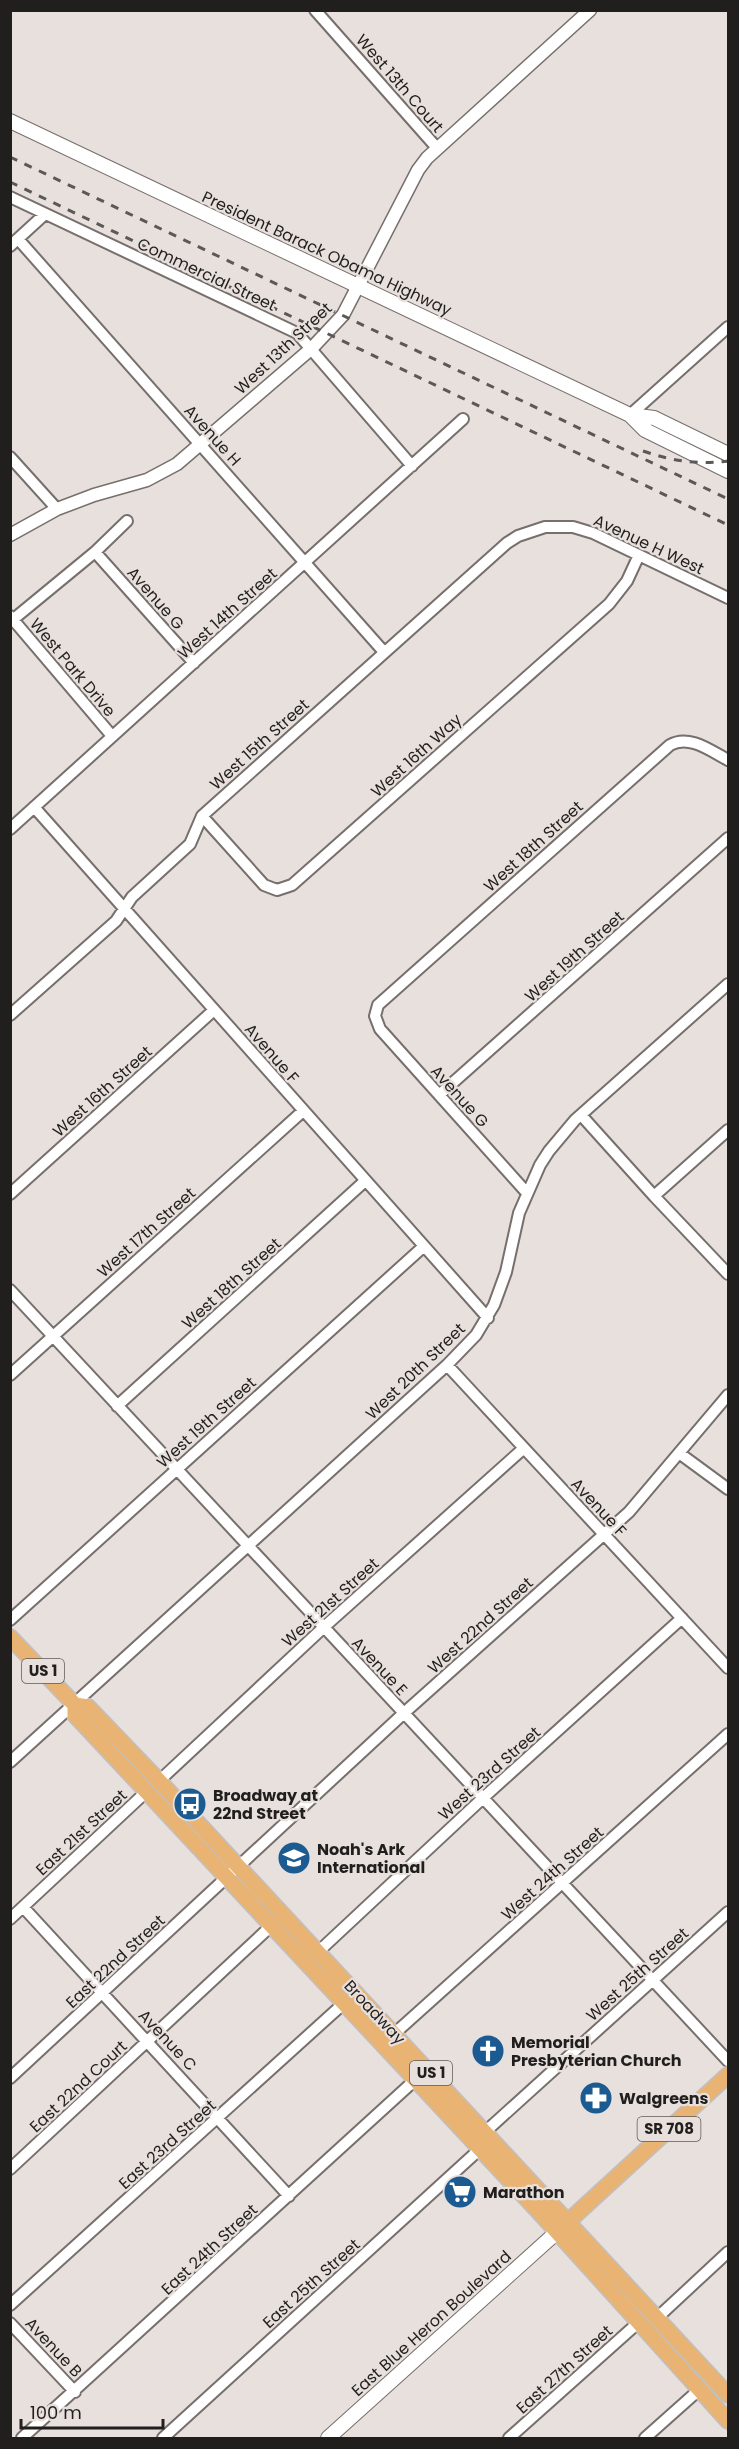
<svg xmlns="http://www.w3.org/2000/svg" width="739" height="2449" viewBox="0 0 739 2449" font-family="Poppins,sans-serif">
	<style>
		.lines { fill: none; stroke-linecap: round; stroke-linejoin: round }
		.minor-casing { stroke: #766f6c; stroke-width: 14 }
		.tertiary-casing { stroke: #766f6c; stroke-width: 15 }
		.secondary-casing { stroke: #766f6c; stroke-width: 16 }
		.primary-casing { stroke: #c1c0c0; stroke-width: 18 }
		.minor { stroke: #fff; stroke-width: 10 }
		.tertiary { stroke: #fff; stroke-width: 12 }
		.secondary { stroke: #fff; stroke-width: 14 }
		.primary { stroke: #e8b373; stroke-width: 15 }
		.rail { stroke: #5c5856; stroke-width: 3; stroke-dasharray: 8 8; stroke-linecap: butt }
		.labels { text-anchor: middle; stroke-width: 4.5; stroke-linejoin: round; paint-order: stroke }
		.shield { fill: #e8e0dd; stroke: #5d5957; stroke-width: 1.5 }
		.shield-label { font-size: 15px; font-weight: bold; fill: #211f1d }
		.street-label { font-size: 16px; fill: #211f1d; stroke: #e8e0dd }
		.poi-label { font-size: 16px; font-weight: bold; fill: #211f1d; stroke: #e8e0dd; text-anchor: start }
	</style>
	<rect width="100%" height="100%" fill="#e8e0dd"/>
	<g class="lines">
		<defs>
			<path id="minor" d="M 315,10 L 437,148
				M 10,197 L 297,333 L 412,466
				M 18,239 L 384,652
				M 10,246 L 45,214
				M 630,415 L 728,327
				M 10,457 L 57,509
				M 95,552 L 194,663
				M 10,616 L 112,736
				M 10,622 L 95,552 L 127,521
				M 34,807 L 488,1318
				M 202,816 L 264,885 L 277,890 L 292,885 L 609,604 L 627,581 L 639,555
				M 10,829 L 463,419
				M 10,1015 L 116,921 L 132,897 L 190,844 L 202,816 L 507,543 L 518,536 L 545,527 L 573,527 L 593,533 L 728,598
				M 439,1095 L 728,838
				M 581,1115 L 654,1196 L 728,1274
				M 527,1193 L 380,1029 L 375,1016 L 378,1005 L 670,745 C 689,734 711,751 728,760
				M 10,1194 L 214,1010
				M 654,1196 L 728,1130
				M 10,1290 L 728,2061
				M 447,1365 L 728,1668
				M 10,1375 L 303,1111
				M 117,1406 L 365,1181
				M 679,1453 L 728,1489
				M 10,1620 L 423,1247
				M 10,1762 L 447,1365 L 476,1335 L 494,1305 L 506,1272 L 519,1213 L 540,1165 L 549,1151 L 575,1120 L 728,984
				M 159,1781 L 324,1627 L 524,1448
				M 23,1907 L 289,2196
				M 10,1919 L 146,1792
				M 318,1952 L 483,1798 L 682,1618
				M 394,2034 L 728,1734
				M 10,2078 L 404,1713 L 629,1512 L 728,1395
				M 485,2132 L 728,1912
				M 10,2169 L 271,1926
				M 10,2305 L 343,2004
				M 658,2317 L 728,2252
				M 10,2323 L 75,2392
				M 22,2438 L 415,2080
				M 163,2438 L 480,2149
				M 509,2438 L 639,2322
				M 645,2438 L 700,2389"/>
			<path id="tertiary" d="M 10,535 L 57,509 L 94,495 L 147,480 L 177,464 L 312,348 L 343,315 L 418,170 L 427,158 L 590,10"/>
			<path id="secondary" d="M 10,121 L 630,415 L 645,430 L 728,471
				M 630,415 L 654,418 L 728,454
				M 328,2438 L 557,2232"/>
			<path id="primary" d="M 10,1637 L 75,1705 L 88,1707 L 159,1781 L 728,2395
				M 75,1705 L 75,1715 L 540,2213 L 728,2421
				M 561,2228 L 728,2075"/>
		</defs>
		<use href="#minor" class="minor-casing"/>
		<use href="#tertiary" class="tertiary-casing"/>
		<use href="#secondary" class="secondary-casing"/>
		<use href="#primary" class="primary-casing"/>
		<use href="#minor" class="minor"/>
		<use href="#tertiary" class="tertiary"/>
		<use href="#secondary" class="secondary"/>
		<use href="#primary" class="primary"/>
		<path class="rail" d="M 10,157 L 728,499
			M 10,182 L 728,525
			M 643,451 C 672,461 699,465 728,461"/>
	</g>
	<defs>
		<symbol id="bus-disc" viewBox="-11 -11 22 22"><circle r="9.5" fill="#1c5b91" stroke="#e8e0dd"/><path d="M-5-6H5V4H4V6H2V4H-2V6H-4V4H-5ZM-3.5-4V0h7V-4ZM-3.5 1.2v1.5H-2V1.2ZM2 1.2v1.5H3.5V1.2Z" fill="#fff"/></symbol>
		<symbol id="school-disc" viewBox="-11 -11 22 22"><circle r="9.5" fill="#1c5b91" stroke="#e8e0dd"/><path d="M0-5L7-2L0 1L-7-2ZM-4 1L0 2.5L4 1V4Q0 6-4 4Z" fill="#fff"/></symbol>
		<symbol id="church-disc" viewBox="-11 -11 22 22"><circle r="9.5" fill="#1c5b91" stroke="#e8e0dd"/><path d="M-1.2-6h2.4v3.5h3.3v2.4h-3.3V6h-2.4V-.1h-3.3v-2.4h3.3Z" fill="#fff"/></symbol>
		<symbol id="pharmacy-disc" viewBox="-11 -11 22 22"><circle r="9.5" fill="#1c5b91" stroke="#e8e0dd"/><path d="M-2-6h4v4h4v4h-4v4h-4v-4h-4v-4h4Z" fill="#fff"/></symbol>
		<symbol id="supermarket-disc" viewBox="-11 -11 22 22"><circle r="9.5" fill="#1c5b91" stroke="#e8e0dd"/><path d="M-6-5.5h2.5l.6 2H6L4.5 2H-2.5L-4.4-4H-6ZM-1.5 3.2a1.3 1.3 0 1 0 .1 0ZM3 3.2a1.3 1.3 0 1 0 .1 0Z" fill="#fff"/></symbol>
	</defs>
	<g fill-rule="evenodd">
		<use href="#bus-disc" x="171" y="1785" width="38" height="38"/>
		<use href="#school-disc" x="275" y="1839" width="38" height="38"/>
		<use href="#church-disc" x="469" y="2032" width="38" height="38"/>
		<use href="#pharmacy-disc" x="577" y="2079" width="38" height="38"/>
		<use href="#supermarket-disc" x="441" y="2173" width="38" height="38"/>
	</g>
	<g class="labels">
		<g class="shield">
			<rect x="22" y="1659" width="42" height="24" rx="4.5"/>
			<rect x="410" y="2061" width="42" height="24" rx="4.5"/>
			<rect x="637.5" y="2117" width="63" height="24" rx="4.5"/>
		</g>
		<g class="shield-label">
			<text x="43" y="1676">US 1</text>
			<text x="431" y="2078">US 1</text>
			<text x="669" y="2134">SR 708</text>
		</g>
		<g class="street-label">
			<text transform="translate(400 83) rotate(49)" y="6">West 13th Court</text>
			<text transform="translate(327 253) rotate(25)" y="6">President Barack Obama Highway</text>
			<text transform="translate(207 274) rotate(25)" y="6">Commercial Street</text>
			<text transform="translate(283 348) rotate(-43)" y="6">West 13th Street</text>
			<text transform="translate(213 435) rotate(48)" y="6">Avenue H</text>
			<text transform="translate(649 544) rotate(25)" y="6">Avenue H West</text>
			<text transform="translate(156 598) rotate(49)" y="6">Avenue G</text>
			<text transform="translate(227 613) rotate(-42)" y="6">West 14th Street</text>
			<text transform="translate(73 667) rotate(50)" y="6">West Park Drive</text>
			<text transform="translate(259 744) rotate(-42)" y="6">West 15th Street</text>
			<text transform="translate(416 755) rotate(-42)" y="6">West 16th Way</text>
			<text transform="translate(533 846) rotate(-42)" y="6">West 18th Street</text>
			<text transform="translate(574 956) rotate(-42)" y="6">West 19th Street</text>
			<text transform="translate(272 1053) rotate(49)" y="6">Avenue F</text>
			<text transform="translate(102 1091) rotate(-42)" y="6">West 16th Street</text>
			<text transform="translate(460 1096) rotate(48)" y="6">Avenue G</text>
			<text transform="translate(146 1232) rotate(-42)" y="6">West 17th Street</text>
			<text transform="translate(231 1283) rotate(-42)" y="6">West 18th Street</text>
			<text transform="translate(415 1371) rotate(-44)" y="6">West 20th Street</text>
			<text transform="translate(206 1422) rotate(-42)" y="6">West 19th Street</text>
			<text transform="translate(599 1507) rotate(47)" y="6">Avenue F</text>
			<text transform="translate(330 1602) rotate(-42)" y="6">West 21st Street</text>
			<text transform="translate(480 1625) rotate(-42)" y="6">West 22nd Street</text>
			<text transform="translate(380 1666) rotate(47)" y="6">Avenue E</text>
			<text transform="translate(489 1773) rotate(-42)" y="6">West 23rd Street</text>
			<text transform="translate(81 1832) rotate(-43)" y="6">East 21st Street</text>
			<text transform="translate(552 1873) rotate(-42)" y="6">West 24th Street</text>
			<text transform="translate(115 1961) rotate(-43)" y="6">East 22nd Street</text>
			<text transform="translate(637 1974) rotate(-42)" y="6">West 25th Street</text>
			<text transform="translate(375 2012) rotate(47)" y="6">Broadway</text>
			<text transform="translate(168 2040) rotate(47)" y="6">Avenue C</text>
			<text transform="translate(78 2086) rotate(-43)" y="6">East 22nd Court</text>
			<text transform="translate(167 2144) rotate(-42)" y="6">East 23rd Street</text>
			<text transform="translate(209 2249) rotate(-43)" y="6">East 24th Street</text>
			<text transform="translate(311 2283) rotate(-42)" y="6">East 25th Street</text>
			<text transform="translate(431 2323) rotate(-42)" y="6">East Blue Heron Boulevard</text>
			<text transform="translate(54 2347) rotate(47)" y="6">Avenue B</text>
			<text transform="translate(564 2369) rotate(-42)" y="6">East 27th Street</text>
		</g>
		<g class="poi-label">
			<text x="213" y="1801">Broadway at<tspan x="213" dy="18">22nd Street</tspan></text>
			<text x="317" y="1855">Noah's Ark<tspan x="317" dy="18">International</tspan></text>
			<text x="511" y="2048">Memorial<tspan x="511" dy="18">Presbyterian Church</tspan></text>
			<text x="619" y="2104">Walgreens</text>
			<text x="483" y="2198">Marathon</text>
		</g>
	</g>
	<rect width="739" height="2449" fill="none" stroke="#211f1d" stroke-width="24"/>
	<path d="M21 2419v9h142v-9" fill="none" stroke="#211f1d" stroke-width="3"/>
	<text x="30" y="2419" font-size="18" fill="#211f1d" stroke="#e8e0dd" stroke-width="4.5" paint-order="stroke">100 m</text>
</svg>
